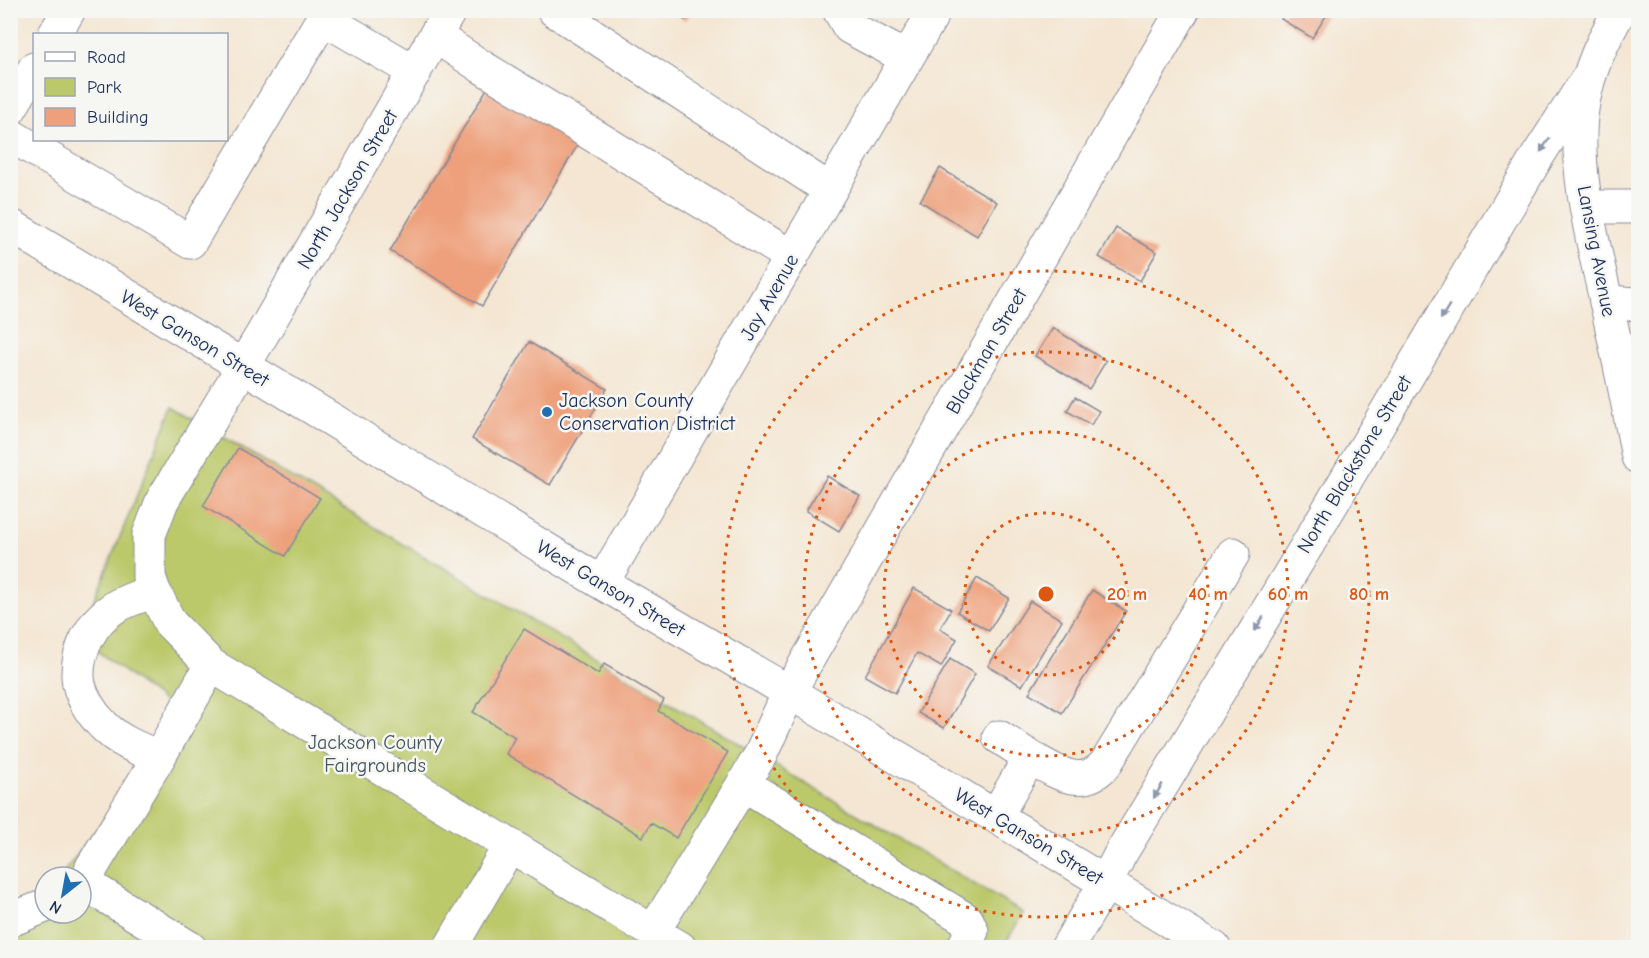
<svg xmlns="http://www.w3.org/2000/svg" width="1649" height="958" viewBox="0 0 1649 958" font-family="'Comic Neue',sans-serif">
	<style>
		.green { fill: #bcc96b; stroke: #6c7c64; stroke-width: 1.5 }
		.building { fill: #eea07c }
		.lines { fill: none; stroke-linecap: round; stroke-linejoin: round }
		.minor-casing { stroke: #888a98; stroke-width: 35 }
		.major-casing { stroke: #888a98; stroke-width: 35 }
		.minor { stroke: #fff; stroke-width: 33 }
		.major { stroke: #fff; stroke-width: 33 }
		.oneway { fill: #8d97ae }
		.ring { fill: none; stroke: #de5710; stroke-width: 3; stroke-dasharray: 3 6 }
		.poi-dot { fill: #1f6fb2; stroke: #f6f6f2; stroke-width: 2 }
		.labels { text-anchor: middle; stroke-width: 5; stroke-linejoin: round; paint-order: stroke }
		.street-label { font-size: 20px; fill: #1b2f5e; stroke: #f6f6f2 }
		.poi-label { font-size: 20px; fill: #1b2f5e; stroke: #f6f6f2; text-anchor: start }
		.park-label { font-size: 20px; fill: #435661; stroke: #f6f6f2 }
		.centre { fill: #de5710; stroke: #f6f6f2; stroke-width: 3 }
		.ring-label { font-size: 18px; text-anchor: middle; font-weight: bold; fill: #de5710; stroke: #f6f6f2; stroke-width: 5; stroke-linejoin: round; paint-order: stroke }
	</style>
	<rect width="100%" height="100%" fill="#f6f6f2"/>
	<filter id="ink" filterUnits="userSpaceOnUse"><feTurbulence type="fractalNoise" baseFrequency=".0167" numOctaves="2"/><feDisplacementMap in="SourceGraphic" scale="12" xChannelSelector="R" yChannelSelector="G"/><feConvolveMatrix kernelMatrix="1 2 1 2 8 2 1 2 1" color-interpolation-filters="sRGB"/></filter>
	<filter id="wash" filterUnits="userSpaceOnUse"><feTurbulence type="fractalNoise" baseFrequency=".008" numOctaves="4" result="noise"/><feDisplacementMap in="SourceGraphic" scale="24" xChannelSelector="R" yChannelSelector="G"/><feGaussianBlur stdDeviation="1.35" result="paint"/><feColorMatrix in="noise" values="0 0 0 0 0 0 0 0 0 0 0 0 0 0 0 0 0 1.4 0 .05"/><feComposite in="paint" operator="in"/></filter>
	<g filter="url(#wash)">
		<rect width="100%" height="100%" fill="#f4e6d2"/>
		<path class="green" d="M 173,407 L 1023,913 L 1003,948 L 11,948 L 10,941 L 45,896 L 45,913 L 81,913 L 81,877 L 60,877 L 183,717 L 79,637 Z"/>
		<g id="blocks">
			<path class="building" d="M 670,10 L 691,10 L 685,20 Z
				M 1286,10 L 1317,10 L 1326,16 L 1312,38 L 1281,19 Z
				M 491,82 L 583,136 L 482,306 L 390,251 Z
				M 940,168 L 997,202 L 977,236 L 920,201 Z
				M 1116,228 L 1157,252 L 1140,281 L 1099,257 Z
				M 1053,328 L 1106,361 L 1089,389 L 1035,356 Z
				M 529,342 L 607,389 L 550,485 L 472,439 Z
				M 1075,397 L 1099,411 L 1091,425 L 1067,411 Z
				M 238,448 L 320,498 L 285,556 L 203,506 Z
				M 827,476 L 860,496 L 839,531 L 806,511 Z
				M 977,578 L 1009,598 L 989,631 L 957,612 Z
				M 914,588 L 951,609 L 940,629 L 957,639 L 941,667 L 917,653 L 895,693 L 865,676 Z
				M 1092,590 L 1126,611 L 1062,713 L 1029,693 Z
				M 1030,601 L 1062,620 L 1022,686 L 988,666 Z
				M 524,629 L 598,674 L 604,664 L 664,700 L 658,711 L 728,752 L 676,838 L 651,823 L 643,837 L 506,754 L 515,737 L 473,712 Z
				M 950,659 L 975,674 L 944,728 L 918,713 Z"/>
		</g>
	</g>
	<g filter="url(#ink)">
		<use href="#blocks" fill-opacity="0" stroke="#888a98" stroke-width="1.5"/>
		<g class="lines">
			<defs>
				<path id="minor" d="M 450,10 L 263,333 L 162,501 L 149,535 L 149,577 L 154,591 L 170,623 L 211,665 L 680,948
					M 554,10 L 830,190
					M 839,10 L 849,27 L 907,58
					M 55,34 L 69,10
					M 435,36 L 482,67 L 792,257
					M 10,109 L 34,69
					M 10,135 L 190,242 L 323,18 L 415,72
					M 1587,207 L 1638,207
					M 10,225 L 602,583 L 789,692 L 1214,948
					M 1606,302 L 1638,304
					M 602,583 L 935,10
					M 154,591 C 141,596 127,600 115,607 C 92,621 77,650 78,677 C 79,694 91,713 103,725 C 118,741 139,749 159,757 L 211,665
					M 999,737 L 1030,757
					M 159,757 L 92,867 L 89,875 L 92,888 L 190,948
					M 996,816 L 1030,757 C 1055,771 1082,792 1106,763 L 1233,554
					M 10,921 L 13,919 L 45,906
					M 653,932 L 743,784
					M 450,948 L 510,845
					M 963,948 L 972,931 L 967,920 L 743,784 L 761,754 L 789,692 L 1183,10
					M 1067,948 L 1106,882 L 1121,853 L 1308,544 L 1537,157 L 1588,78"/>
				<path id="major" d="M 1620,10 C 1603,40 1589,69 1583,103 C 1572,163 1592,237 1605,296 C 1617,350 1628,403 1638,457"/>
			</defs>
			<use href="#minor" class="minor-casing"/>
			<use href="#major" class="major-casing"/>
			<use href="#minor" class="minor"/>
			<use href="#major" class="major"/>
		</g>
		<defs><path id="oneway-solid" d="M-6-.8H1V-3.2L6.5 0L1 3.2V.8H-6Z" transform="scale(1.5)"/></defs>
		<g class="oneway">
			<use href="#oneway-solid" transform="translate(1545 145) rotate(123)"/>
			<use href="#oneway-solid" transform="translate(1445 312) rotate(121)"/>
			<use href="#oneway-solid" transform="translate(1259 624) rotate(121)"/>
			<use href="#oneway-solid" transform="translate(1158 791) rotate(121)"/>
		</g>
	</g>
	<g class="ring">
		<circle cx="1046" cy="594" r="81"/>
		<circle cx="1046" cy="594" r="162"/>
		<circle cx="1046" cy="594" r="242"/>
		<circle cx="1046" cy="594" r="323"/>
	</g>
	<circle class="poi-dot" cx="547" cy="412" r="6"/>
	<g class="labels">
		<g class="street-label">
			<text transform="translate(347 189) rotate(-60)" y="7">North Jackson Street</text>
			<text transform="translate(1597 251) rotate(79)" y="7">Lansing Avenue</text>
			<text transform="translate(769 297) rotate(-60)" y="7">Jay Avenue</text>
			<text transform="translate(195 338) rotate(31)" y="7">West Ganson Street</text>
			<text transform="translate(986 351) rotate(-60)" y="7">Blackman Street</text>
			<text transform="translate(1354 464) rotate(-59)" y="7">North Blackstone Street</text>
			<text transform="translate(611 588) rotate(31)" y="7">West Ganson Street</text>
			<text transform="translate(1029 836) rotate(31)" y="7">West Ganson Street</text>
		</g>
		<g class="poi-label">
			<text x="559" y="407">Jackson County<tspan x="559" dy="23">Conservation District</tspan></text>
		</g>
		<g class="park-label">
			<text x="375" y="749">Jackson County<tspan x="375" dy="23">Fairgrounds</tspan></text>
		</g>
	</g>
	<circle cx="1046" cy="594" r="9" class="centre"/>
	<g class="ring-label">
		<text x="1127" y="600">20 m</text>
		<text x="1208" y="600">40 m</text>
		<text x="1288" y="600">60 m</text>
		<text x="1369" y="600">80 m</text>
	</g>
	<rect width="1649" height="958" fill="none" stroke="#f6f6f2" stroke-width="36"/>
	<rect x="33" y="33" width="195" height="108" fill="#f6f6f2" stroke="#9ea6b7" stroke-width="1.5"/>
	<rect x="45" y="52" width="30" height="9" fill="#ffffff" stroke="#9ea6b7" stroke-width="1.5"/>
	<text x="87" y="63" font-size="18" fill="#1b2f5e">Road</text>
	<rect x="45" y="78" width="30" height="18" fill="#bcc96b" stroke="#9ea6b7" stroke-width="1.5"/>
	<text x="87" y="93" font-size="18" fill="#1b2f5e">Park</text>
	<rect x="45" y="108" width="30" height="18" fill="#eea07c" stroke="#9ea6b7" stroke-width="1.5"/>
	<text x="87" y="123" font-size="18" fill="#1b2f5e">Building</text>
	<g transform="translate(63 895) rotate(211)"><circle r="28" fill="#f6f6f2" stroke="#9ea6b7" stroke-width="1.5"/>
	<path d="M0-4.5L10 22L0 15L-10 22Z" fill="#1f6fb2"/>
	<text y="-9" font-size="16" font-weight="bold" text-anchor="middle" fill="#1b2f5e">N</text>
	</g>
</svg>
